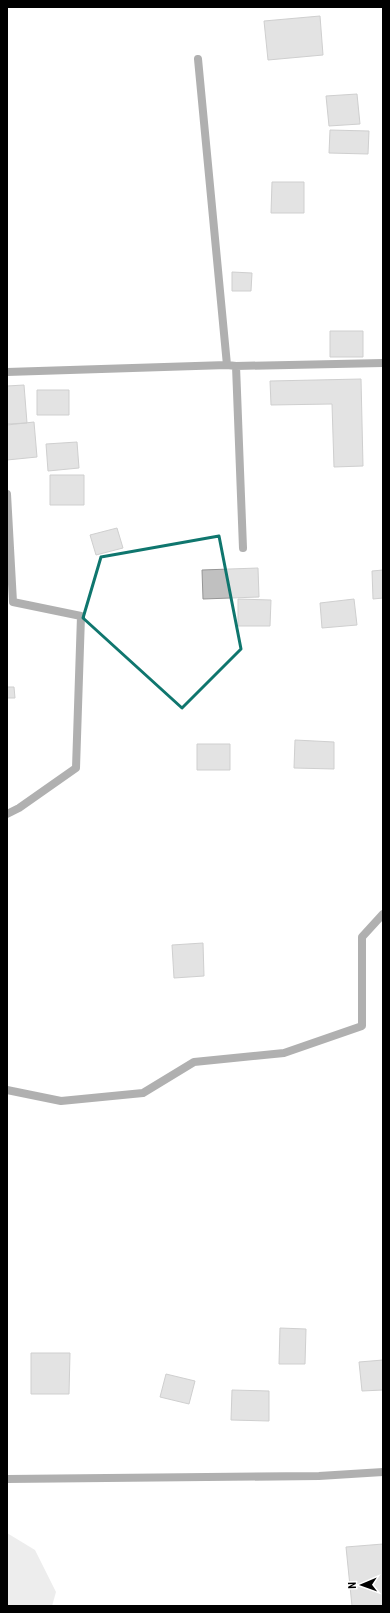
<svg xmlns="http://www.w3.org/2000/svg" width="390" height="1613" viewBox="0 0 390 1613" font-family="'Roboto Condensed',sans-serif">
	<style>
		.green { fill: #d8d8d8 }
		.building { fill: #c0c0c0; stroke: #959595 }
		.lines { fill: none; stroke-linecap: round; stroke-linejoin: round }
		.street { stroke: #515151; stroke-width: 8 }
		.marked { fill: none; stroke: #0f766e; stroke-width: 3; stroke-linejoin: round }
	</style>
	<rect width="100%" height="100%" fill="#fff"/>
	<path class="green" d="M 7,1533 L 35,1550 L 56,1592 L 52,1606 L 7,1606 Z"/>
	<path class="building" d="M 320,16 L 323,55 L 268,60 L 264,21 Z
		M 357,94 L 360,124 L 329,126 L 326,96 Z
		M 330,130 L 369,131 L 368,154 L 329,153 Z
		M 272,182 L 304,182 L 304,213 L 271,213 Z
		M 232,272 L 252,273 L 251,291 L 232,291 Z
		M 330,331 L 363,331 L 363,357 L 330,357 Z
		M 361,379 L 363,466 L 334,467 L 332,404 L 271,405 L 270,381 Z
		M 24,385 L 27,423 L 7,424 L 7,386 Z
		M 37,390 L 69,390 L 69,415 L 37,415 Z
		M 34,422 L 37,457 L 7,460 L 7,425 Z
		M 77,442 L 79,468 L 48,471 L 46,444 Z
		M 50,475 L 84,475 L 84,505 L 50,505 Z
		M 117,528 L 123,548 L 96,555 L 90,535 Z
		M 258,568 L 259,597 L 203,599 L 202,570 Z
		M 383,570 L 383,598 L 373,599 L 372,571 Z
		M 238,599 L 271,600 L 270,626 L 238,626 Z
		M 354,599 L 357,625 L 322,628 L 320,603 Z
		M 7,687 L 14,687 L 15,698 L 7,698 Z
		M 295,740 L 334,742 L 334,769 L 294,768 Z
		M 197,744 L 230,744 L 230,770 L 197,770 Z
		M 203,943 L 204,976 L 174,978 L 172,945 Z
		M 280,1328 L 306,1329 L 305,1364 L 279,1364 Z
		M 31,1353 L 70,1353 L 69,1394 L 31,1394 Z
		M 383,1360 L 383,1390 L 362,1391 L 359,1362 Z
		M 166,1374 L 195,1381 L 189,1404 L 160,1397 Z
		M 232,1390 L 269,1391 L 269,1421 L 231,1420 Z
		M 383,1544 L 383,1606 L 352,1606 L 346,1547 Z"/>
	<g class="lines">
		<path class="street" d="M 198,59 L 227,365 L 236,366 L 243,548
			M 236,366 L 383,363
			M 7,372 L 227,365
			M 7,494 L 13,602 L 81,616 L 76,768 L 19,808 L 7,814
			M 7,1090 L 61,1101 L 143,1093 L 194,1062 L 284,1053 L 362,1026 L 362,937 L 383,914
			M 7,1479 L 319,1476 L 383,1472"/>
	</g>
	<path d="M0 0H390V1613H0ZM 219,536 L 241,649 L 182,708 L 83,618 L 101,557 Z" fill="#fff" fill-opacity=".55" fill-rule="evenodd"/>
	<path class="marked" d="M 219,536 L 241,649 L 182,708 L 83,618 L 101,557 Z"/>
	<rect width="390" height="1613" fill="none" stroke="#000000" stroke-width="16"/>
	<g transform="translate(362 1585) rotate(268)" stroke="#ffffff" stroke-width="3" paint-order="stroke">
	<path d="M0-3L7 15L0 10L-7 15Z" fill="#000000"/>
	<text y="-6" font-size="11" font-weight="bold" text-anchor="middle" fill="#000000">N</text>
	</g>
</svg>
